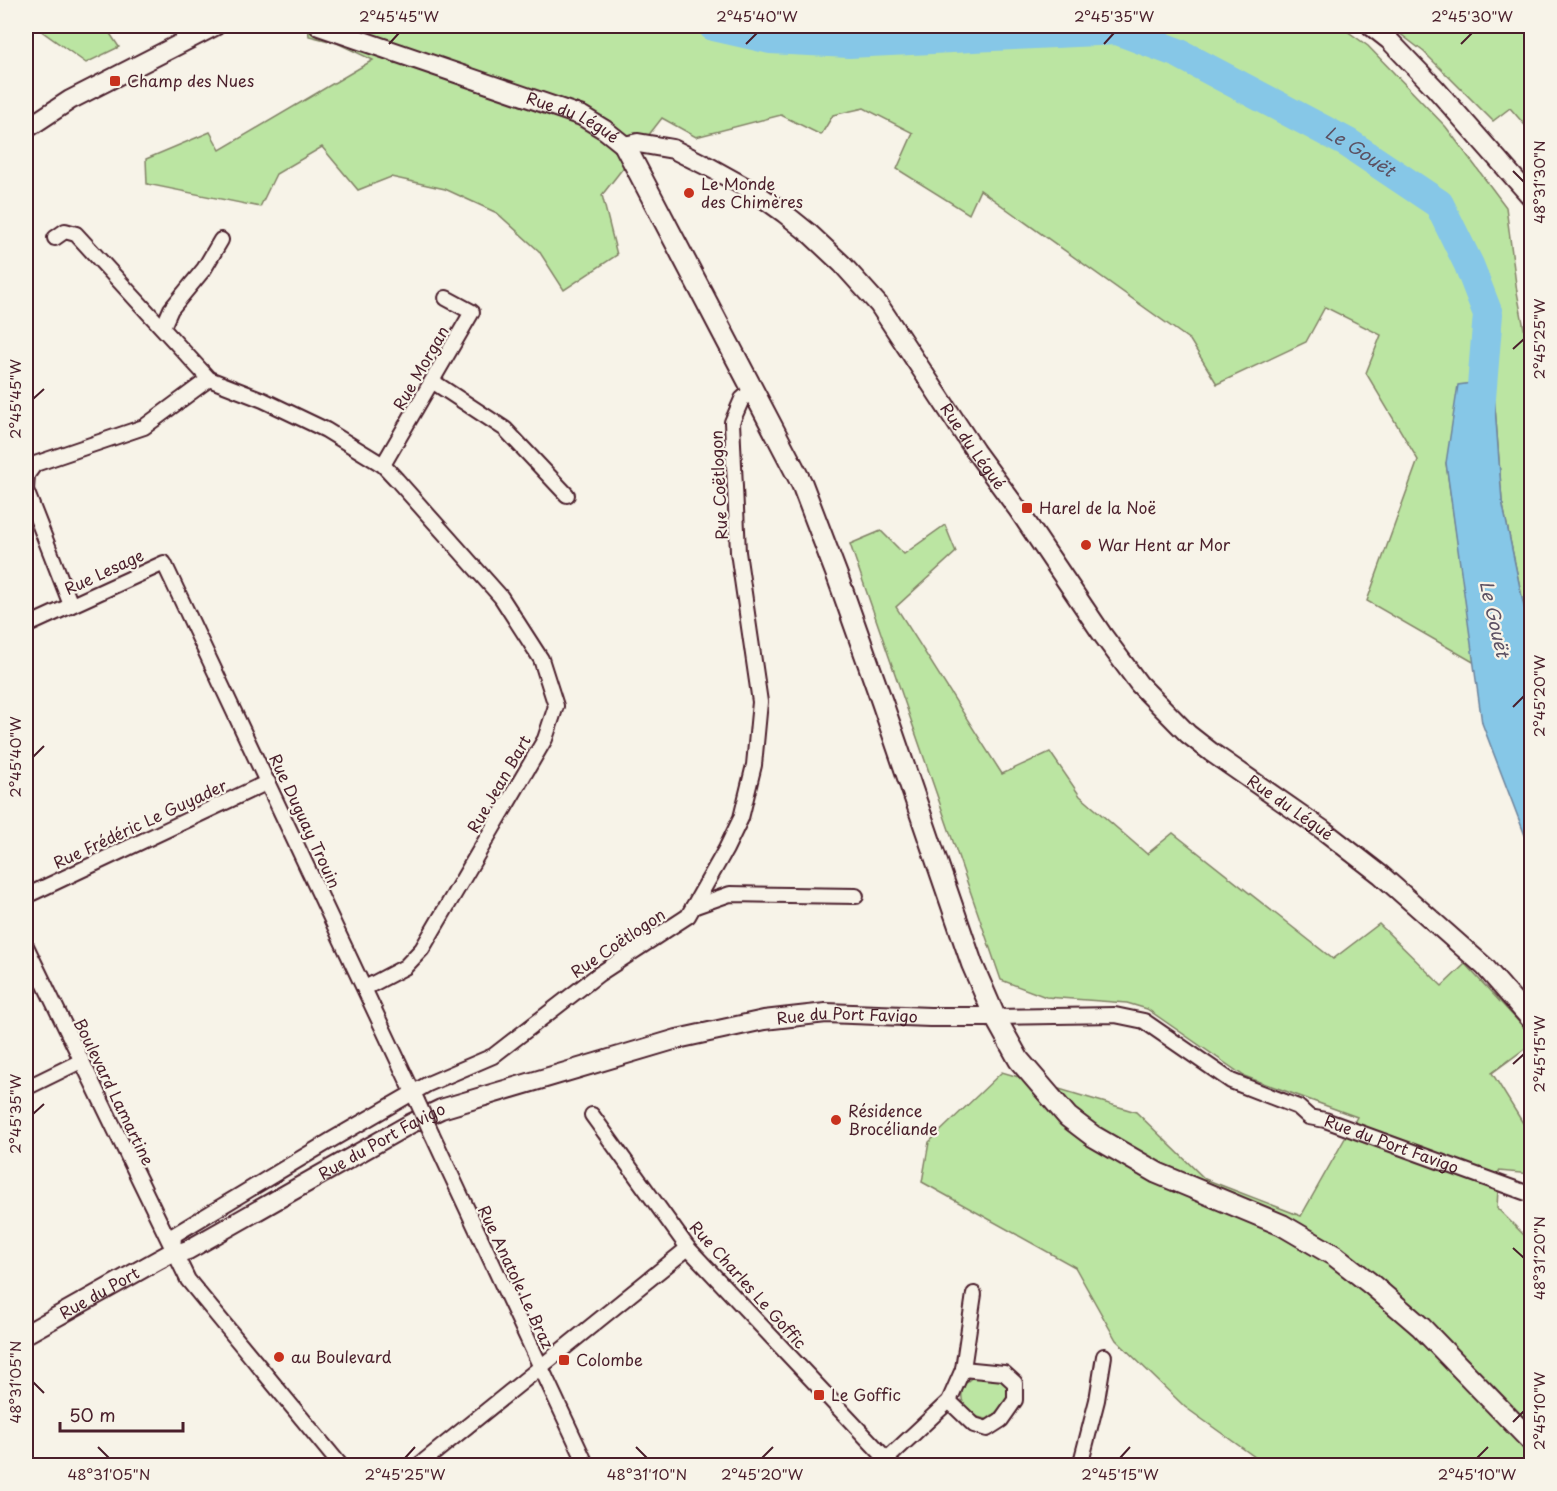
<svg xmlns="http://www.w3.org/2000/svg" width="1557" height="1491" viewBox="0 0 1557 1491" font-family="'Playpen Sans',sans-serif">
	<style>
		.green { fill: #bbe5a2; stroke: #828266; stroke-width: 1.5 }
		.water { fill: #86c7e7; stroke: #6e849c; stroke-width: 1.5 }
		.lines { fill: none; stroke-linecap: round; stroke-linejoin: round }
		.river { stroke: #86c7e7; stroke-width: 30 }
		.minor-casing { stroke: #4a1f2b; stroke-width: 18 }
		.tertiary-casing { stroke: #4a1f2b; stroke-width: 22 }
		.secondary-casing { stroke: #4a1f2b; stroke-width: 24 }
		.minor { stroke: #f7f3e8; stroke-width: 14 }
		.tertiary { stroke: #f7f3e8; stroke-width: 18 }
		.secondary { stroke: #f7f3e8; stroke-width: 20 }
		.minor-bridge-casing { stroke: #4a1f2b; stroke-width: 18; stroke-linecap: butt }
		.minor-bridge { stroke: #f7f3e8; stroke-width: 14 }
		.ticks { fill: none; stroke: #4a1f2b; stroke-width: 2 }
		.poi-dot { fill: #c8321e; stroke: #f7f3e8; stroke-width: 2 }
		.labels { text-anchor: middle; stroke-width: 4.5; stroke-linejoin: round; paint-order: stroke }
		.poi-label { font-size: 16px; fill: #4a1f2b; stroke: #f7f3e8; text-anchor: start }
		.street-label { font-size: 16px; fill: #4a1f2b; stroke: #f7f3e8 }
		.water-label { font-size: 18px; font-style: italic; fill: #5c5163; stroke: #f7f3e8 }
		.neatline { fill: none; stroke: #4a1f2b; stroke-width: 2 }
		.ticks-label { font-size: 15px; text-anchor: middle; fill: #4a1f2b }
	</style>
	<rect width="100%" height="100%" fill="#f7f3e8"/>
	<filter id="ink" filterUnits="userSpaceOnUse"><feTurbulence type="fractalNoise" baseFrequency=".0167" numOctaves="2"/><feDisplacementMap in="SourceGraphic" scale="12" xChannelSelector="R" yChannelSelector="G"/><feConvolveMatrix kernelMatrix="1 2 1 2 8 2 1 2 1" color-interpolation-filters="sRGB"/></filter>
	<g filter="url(#ink)">
		<path class="green" d="M 26,26 L 105,26 L 119,47 L 86,63 L 37,28 L 26,36 Z
			M 308,26 L 1340,26 L 1368,46 L 1446,127 L 1506,207 L 1517,292 L 1532,370 L 1531,627 L 1524,607 L 1502,501 L 1493,380 L 1446,463 L 1475,663 L 1367,601 L 1418,460 L 1366,373 L 1381,335 L 1325,307 L 1306,342 L 1217,384 L 1190,340 L 980,190 L 969,214 L 897,169 L 913,133 L 864,108 L 833,115 L 821,135 L 781,115 L 696,137 L 662,118 L 602,195 L 617,255 L 564,290 L 539,251 L 497,213 L 445,189 L 391,177 L 358,190 L 322,147 L 276,174 L 260,207 L 147,184 L 146,159 L 210,132 L 220,150 L 373,60 L 337,43 L 309,36 Z
			M 1390,26 L 1531,26 L 1531,132 L 1510,108 L 1493,121 L 1424,52 Z
			M 945,525 L 956,552 L 896,607 L 1002,774 L 1050,752 L 1080,796 L 1147,854 L 1173,833 L 1333,959 L 1379,924 L 1442,986 L 1465,964 L 1531,1035 L 1531,1044 L 1492,1073 L 1531,1136 L 1531,1174 L 1499,1171 L 1497,1208 L 1531,1242 L 1531,1465 L 1266,1465 L 1185,1407 L 1116,1340 L 1075,1267 L 922,1182 L 929,1142 L 1002,1072 L 1136,1112 L 1205,1179 L 1301,1216 L 1357,1117 L 1244,1076 L 1147,1009 L 1127,1003 L 1046,997 L 1001,980 L 850,544 L 881,531 L 904,554 Z
			M 980,1374 L 1001,1380 L 1010,1388 C 1011,1403 999,1410 987,1419 C 959,1417 951,1383 980,1374 Z"/>
		<path class="water" d="M 1493,380 L 1502,501 L 1524,607 L 1531,627 L 1531,851 L 1482,723 L 1446,463 L 1458,385 Z"/>
		<g class="lines">
			<path class="river" id="s1" d="M 713,26 L 770,39 L 849,43 L 1117,30 L 1178,53 L 1348,143 L 1439,204 L 1469,265 L 1488,314 L 1479,422"/>
			<defs>
				<g id="minor">
					<path d="M 55,238 L 65,231 L 76,234 L 209,379 L 263,400 L 326,430 L 383,465 L 397,480 L 501,597 L 541,659 L 556,706 L 545,739 L 422,949 L 405,967 L 365,988"/>
					<path d="M 163,327 L 171,309 L 204,269 L 221,240"/>
					<path d="M 432,381 L 505,429 L 567,495"/>
					<path d="M 383,465 L 472,312 L 446,298"/>
					<path d="M 71,605 L 26,490 L 27,475 L 35,464 L 144,427 L 209,379"/>
					<path d="M 26,626 L 164,563 L 417,1101"/>
					<path d="M 26,896 L 268,782"/>
					<path d="M 693,907 L 730,894 L 856,896"/>
					<path d="M 26,946 L 188,1280 L 341,1466"/>
					<path id="s2" d="M 995,1017 L 1115,1015 L 1144,1021 L 1231,1081 L 1298,1107 L 1309,1117 L 1325,1120 L 1532,1195"/>
					<path d="M 26,1088 L 81,1061"/>
					<path d="M 592,1115 L 688,1248 L 893,1466"/>
					<path d="M 432,1134 L 587,1466"/>
					<path d="M 173,1252 L 174,1235 L 333,1139 L 428,1084 L 493,1056 L 599,974 L 688,916 L 726,849 L 741,818 L 754,765 L 760,702 L 738,552 L 732,422 L 742,399 L 752,390"/>
					<path d="M 949,1401 L 974,1425 L 987,1429 L 1001,1420 L 1015,1400 L 1015,1383 L 1004,1373 L 963,1369"/>
					<path d="M 887,1459 L 949,1401 L 963,1369 L 974,1294"/>
					<path d="M 418,1466 L 688,1248"/>
					<path d="M 1080,1466 L 1097,1400 L 1104,1356"/>
				</g>
				<g id="tertiary">
					<path id="s3" d="M 319,26 L 582,116 L 605,130 L 625,146 L 638,143 L 673,149 L 711,168 L 756,193 L 784,213 L 810,234 L 842,264 L 879,305 L 975,451 L 1019,511 L 1102,634 L 1139,684 L 1188,734 L 1211,752 L 1323,830 L 1381,875 L 1485,967 L 1532,1021"/>
					<path d="M 1371,26 L 1389,40 L 1435,88 L 1532,198"/>
					<path d="M 26,129 L 70,100 L 215,26"/>
					<path id="s4" d="M 26,1334 L 158,1260 L 173,1252 L 182,1252 L 188,1250 L 410,1124 L 441,1109 L 677,1039 L 764,1020 L 826,1013 L 930,1017 L 995,1017"/>
				</g>
				<path id="secondary" d="M 625,146 L 802,484 L 838,578 L 882,702 L 972,964 L 995,1017 L 1019,1060 L 1068,1117 L 1093,1136 L 1157,1173 L 1282,1225 L 1335,1256 L 1371,1284 L 1421,1327 L 1532,1442"/>
			</defs>
			<use href="#minor" class="minor-casing"/>
			<use href="#tertiary" class="tertiary-casing"/>
			<use href="#secondary" class="secondary-casing"/>
			<use href="#minor" class="minor"/>
			<use href="#tertiary" class="tertiary"/>
			<use href="#secondary" class="secondary"/>
			<defs>
				<path id="minor-bridge" d="M 417,1101 L 432,1134"/>
			</defs>
			<use href="#minor-bridge" class="minor-bridge-casing"/>
			<use href="#minor-bridge" class="minor-bridge"/>
		</g>
	</g>
	<path class="ticks" d="M 389,44 L 399,33M 746,44 L 757,33M 1104,44 L 1114,33M 1461,44 L 1472,33M 1513,171 L 1524,182M 1513,349 L 1524,339M 33,399 L 44,389M 1513,707 L 1524,696M 33,757 L 44,746M 1513,1064 L 1524,1054M 33,1114 L 44,1104M 1513,1248 L 1524,1258M 33,1382 L 44,1393M 1513,1422 L 1524,1411M 98,1447 L 109,1458M 636,1447 L 647,1458M 405,1458 L 415,1447M 762,1458 L 773,1447M 1120,1458 L 1130,1447M 1477,1458 L 1488,1447"/>
	<g class="poi-dot">
		<rect x="109" y="75" width="12" height="12" rx="3"/>
		<circle cx="689" cy="193" r="6"/>
		<rect x="1021" y="502" width="12" height="12" rx="3"/>
		<circle cx="1086" cy="545" r="6"/>
		<circle cx="836" cy="1120" r="6"/>
		<circle cx="279" cy="1357" r="6"/>
		<rect x="558" y="1354" width="12" height="12" rx="3"/>
		<rect x="813" y="1389" width="12" height="12" rx="3"/>
	</g>
	<g class="labels">
		<g class="poi-label">
			<text x="127" y="87">Champ des Nues</text>
			<text x="701" y="190">Le Monde<tspan x="701" dy="18">des Chimères</tspan></text>
			<text x="1039" y="514">Harel de la Noë</text>
			<text x="1098" y="551">War Hent ar Mor</text>
			<text x="848" y="1117">Résidence<tspan x="848" dy="18">Brocéliande</tspan></text>
			<text x="291" y="1363">au Boulevard</text>
			<text x="576" y="1366">Colombe</text>
			<text x="831" y="1401">Le Goffic</text>
		</g>
		<g class="street-label">
			<text dy="6" stroke="none"><textPath href="#s3" startOffset="270">Rue du Légué</textPath></text>
			<text transform="translate(421 368) rotate(-60)" y="6">Rue Morgan</text>
			<text dy="6" stroke="none"><textPath href="#s3" startOffset="810">Rue du Légué</textPath></text>
			<text transform="translate(719 485) rotate(-93)" y="6">Rue Coëtlogon</text>
			<text transform="translate(104 572) rotate(-25)" y="6">Rue Lesage</text>
			<text transform="translate(499 784) rotate(-60)" y="6">Rue Jean Bart</text>
			<text dy="6" stroke="none"><textPath href="#s3" startOffset="1296">Rue du Légué</textPath></text>
			<text transform="translate(305 821) rotate(65)" y="6">Rue Duguay Trouin</text>
			<text transform="translate(140 824) rotate(-25)" y="6">Rue Frédéric Le Guyader</text>
			<text transform="translate(618 943) rotate(-34)" y="6">Rue Coëtlogon</text>
			<text dy="6" stroke="none"><textPath href="#s4" startOffset="892">Rue du Port Favigo</textPath></text>
			<text transform="translate(114 1092) rotate(64)" y="6">Boulevard Lamartine</text>
			<text dy="6" stroke="none"><textPath href="#s4" startOffset="406">Rue du Port Favigo</textPath></text>
			<text dy="6" stroke="none"><textPath href="#s2" startOffset="429">Rue du Port Favigo</textPath></text>
			<text transform="translate(516 1277) rotate(65)" y="6">Rue Anatole Le Braz</text>
			<text transform="translate(748 1285) rotate(48)" y="6">Rue Charles Le Goffic</text>
			<text dy="6" stroke="none"><textPath href="#s4" startOffset="84">Rue du Port</textPath></text>
		</g>
		<g class="water-label">
			<text dy="6" stroke="none"><textPath href="#s1" startOffset="678">Le Gouët</textPath></text>
			<text transform="translate(1494 619) rotate(77)" y="6">Le Gouët</text>
		</g>
	</g>
	<rect width="1557" height="1491" fill="none" stroke="#f7f3e8" stroke-width="66"/>
	<path d="M60 1422v9h123v-9" fill="none" stroke="#4a1f2b" stroke-width="3"/>
	<text x="69" y="1422" font-size="18" fill="#4a1f2b" stroke="#f7f3e8" stroke-width="4.5" paint-order="stroke">50 m</text>
	<rect x="33" y="33" width="1491" height="1425" class="neatline"/>
	<g class="ticks-label">
		<text x="399" y="22">2°45'45"W</text>
		<text x="757" y="22">2°45'40"W</text>
		<text x="1114" y="22">2°45'35"W</text>
		<text x="1472" y="22">2°45'30"W</text>
		<text transform="translate(1540 182) rotate(-90)" y="5">48°31'30"N</text>
		<text transform="translate(1540 339) rotate(-90)" y="5">2°45'25"W</text>
		<text transform="translate(16 399) rotate(-90)" y="5">2°45'45"W</text>
		<text transform="translate(1540 696) rotate(-90)" y="5">2°45'20"W</text>
		<text transform="translate(16 757) rotate(-90)" y="5">2°45'40"W</text>
		<text transform="translate(1540 1054) rotate(-90)" y="5">2°45'15"W</text>
		<text transform="translate(16 1114) rotate(-90)" y="5">2°45'35"W</text>
		<text transform="translate(1540 1258) rotate(-90)" y="5">48°31'20"N</text>
		<text transform="translate(16 1382) rotate(-90)" y="5">48°31'05"N</text>
		<text transform="translate(1540 1411) rotate(-90)" y="5">2°45'10"W</text>
		<text x="109" y="1480">48°31'05"N</text>
		<text x="405" y="1480">2°45'25"W</text>
		<text x="647" y="1480">48°31'10"N</text>
		<text x="762" y="1480">2°45'20"W</text>
		<text x="1120" y="1480">2°45'15"W</text>
		<text x="1477" y="1480">2°45'10"W</text>
	</g>
</svg>
